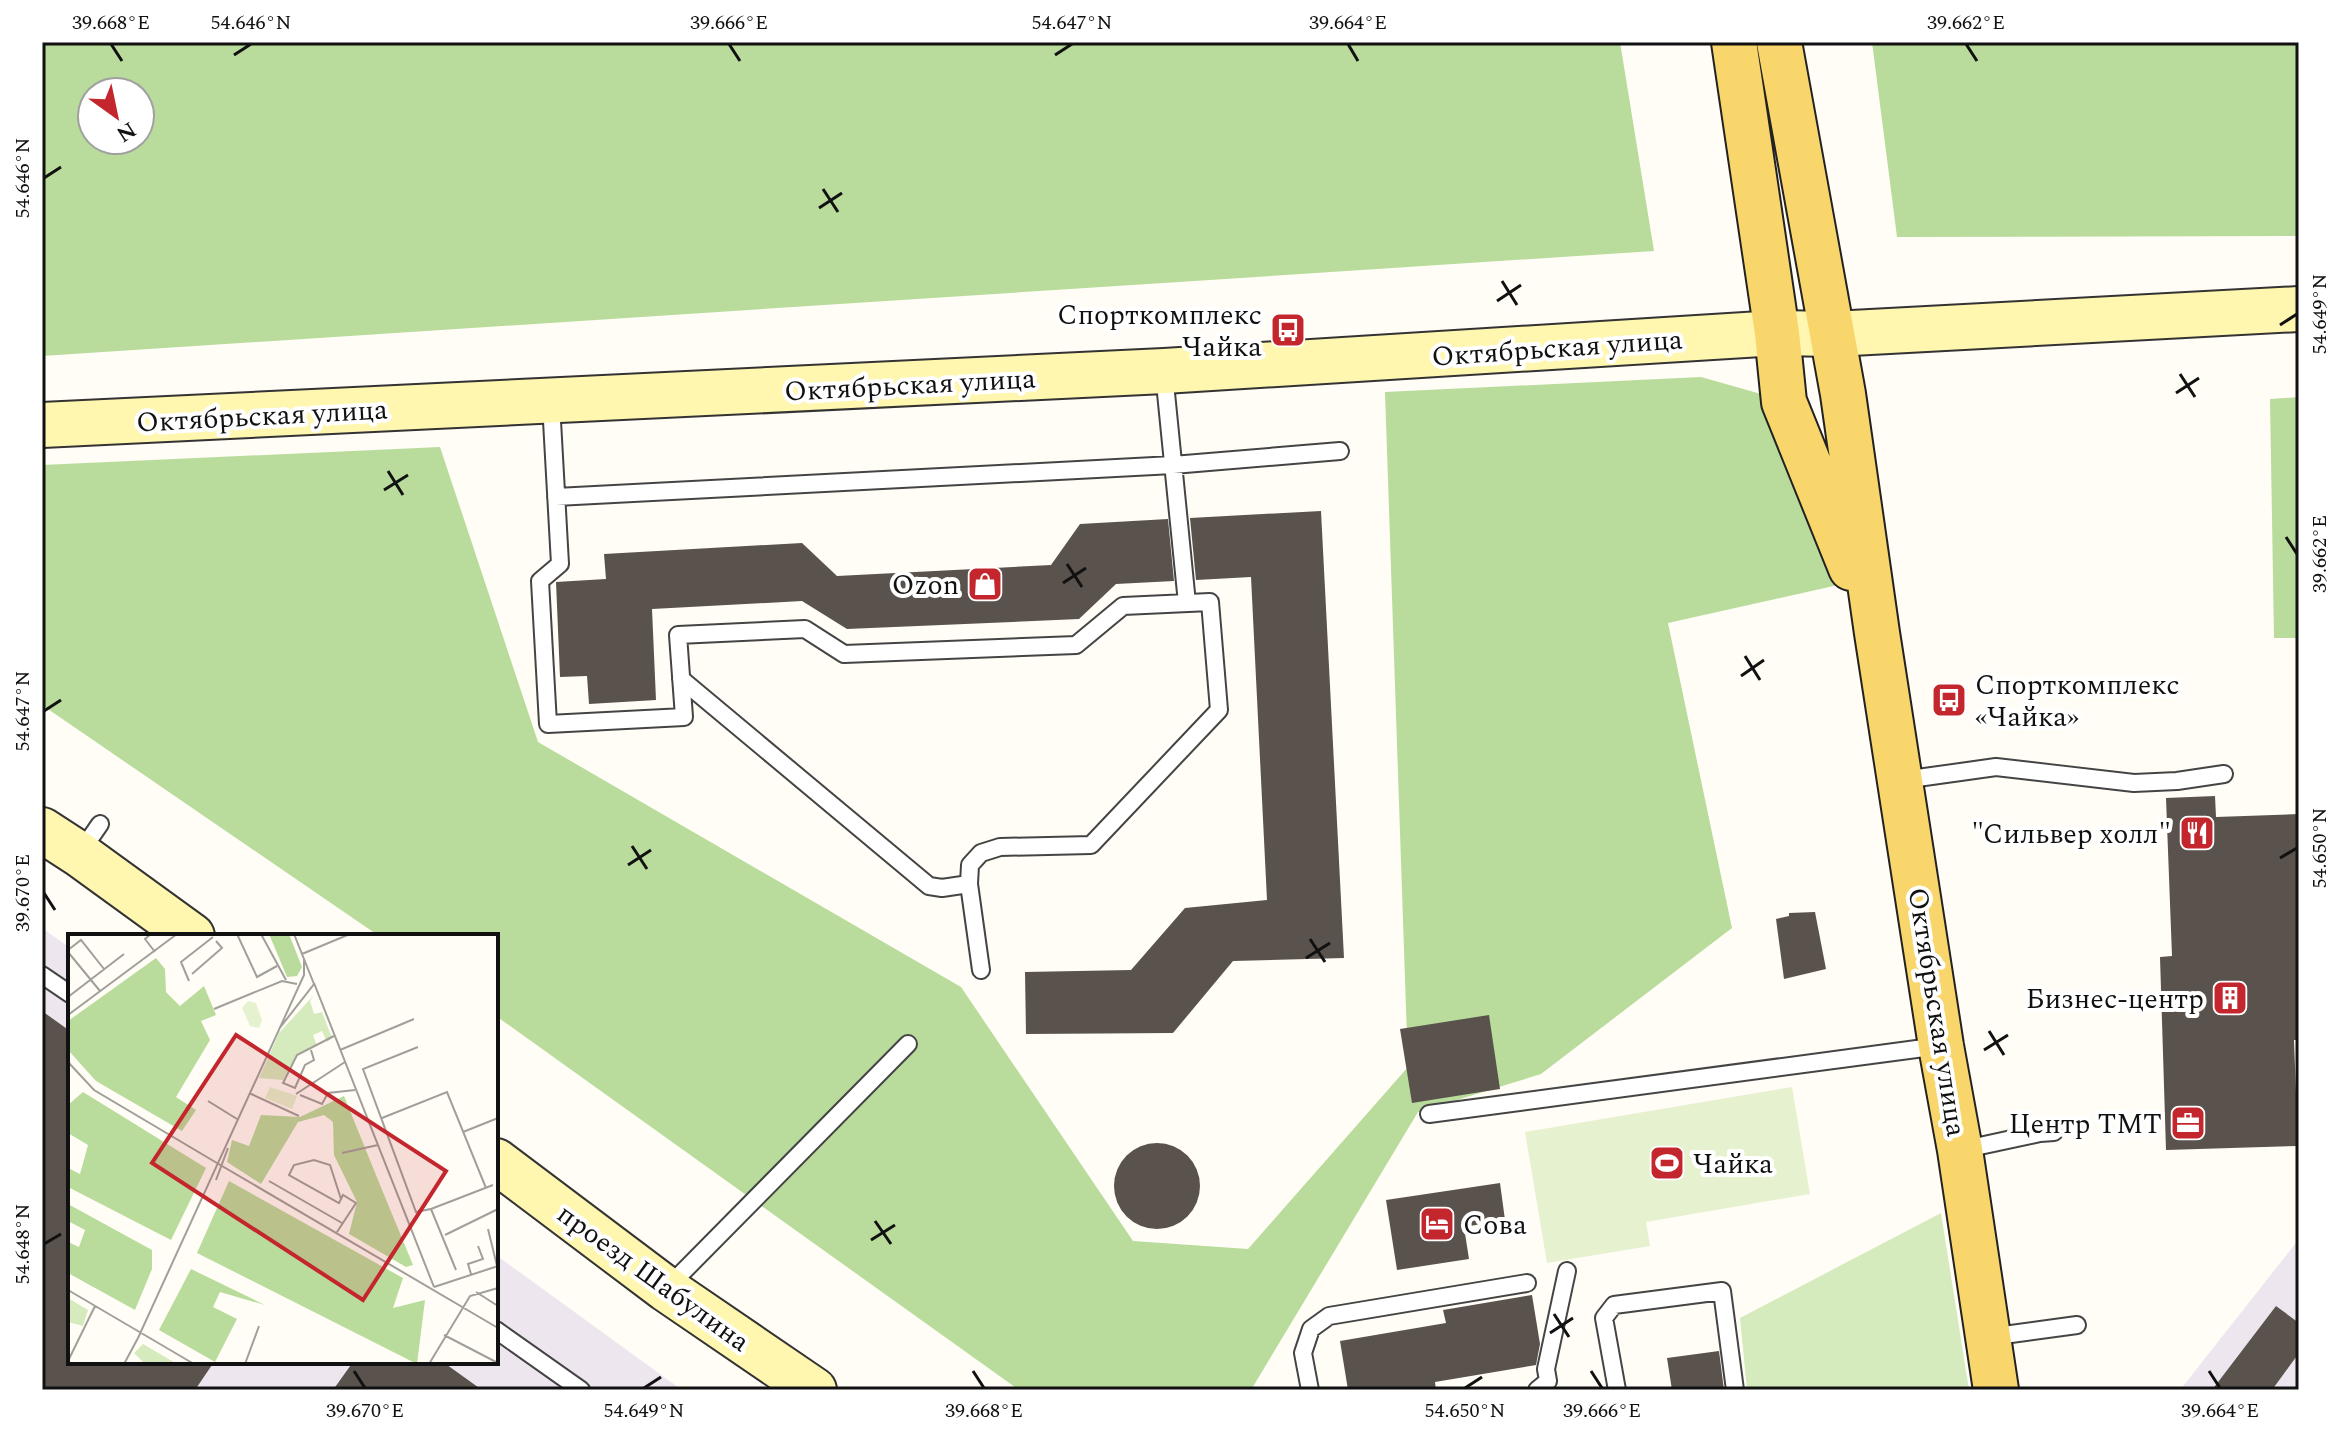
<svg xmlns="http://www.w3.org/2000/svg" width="2341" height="1432" viewBox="0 0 2341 1432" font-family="Spectral,serif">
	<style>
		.industrial { fill: #eee6ef }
		.green { fill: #d5ebbd }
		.forest { fill: #b9dc9c; fill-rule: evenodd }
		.pitch { fill: #e6f2cf }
		.building { fill: #5a524d }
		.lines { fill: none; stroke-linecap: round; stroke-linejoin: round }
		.lane-casing { stroke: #444; stroke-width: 20 }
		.secondary-casing { stroke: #333; stroke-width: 48 }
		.primary-casing { stroke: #222; stroke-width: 48 }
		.lane { stroke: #fff; stroke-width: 16 }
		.secondary { stroke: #fff6b0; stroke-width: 44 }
		.primary { stroke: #f9d66b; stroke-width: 44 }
		.ticks { fill: none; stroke: #111; stroke-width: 3 }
		.labels { text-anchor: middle; stroke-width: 8; stroke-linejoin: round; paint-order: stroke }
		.poi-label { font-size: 28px; fill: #111; stroke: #fff; text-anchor: end }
		.street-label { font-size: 28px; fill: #111; stroke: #fff }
		.inset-road { fill: none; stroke: #a09f9a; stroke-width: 2 }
		.view { fill: #c4262e; fill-opacity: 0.15; stroke: #c4262e; stroke-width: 4 }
		.inset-edge { fill: none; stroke: #111; stroke-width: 4 }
		.neatline { fill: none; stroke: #111; stroke-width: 3 }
		.ticks-label { font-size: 20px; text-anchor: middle; fill: #111 }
	</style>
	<rect width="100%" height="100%" fill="#fffdf5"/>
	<path class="industrial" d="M 42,928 L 70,948 L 70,1362 L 496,1362 L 496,1255 L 682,1390 L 42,1390 Z
		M 2299,1239 L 2299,1390 L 2180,1390 Z"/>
	<path class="green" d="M 1941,1213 L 1969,1390 L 1747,1390 L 1740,1318 Z"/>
	<path class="forest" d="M 42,42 L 1620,42 L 1654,251 L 42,356 ZM 92,92 L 140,92 L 140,140 L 92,140 Z
		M 1872,42 L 2299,42 L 2299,236 L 1897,237 Z
		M 1701,377 L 1761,394 L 1838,585 L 1668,623 L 1732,928 L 1541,1074 L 1418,1112 L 1251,1390 L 1019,1390 L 496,1016 L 496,936 L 379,936 L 42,705 L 42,465 L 440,447 L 538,742 L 961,987 L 1133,1241 L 1248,1249 L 1408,1067 L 1385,392 Z
		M 2299,397 L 2299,638 L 2274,638 L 2270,399 Z"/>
	<path class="pitch" d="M 1792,1087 L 1810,1194 L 1646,1222 L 1650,1246 L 1547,1263 L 1525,1132 Z"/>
	<path class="building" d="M 1321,511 L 1344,958 L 1233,961 L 1173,1033 L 1026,1034 L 1025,972 L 1131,970 L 1185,908 L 1267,900 L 1251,577 L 1196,580 L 1190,518 Z
		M 1168,519 L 1174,581 L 1116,584 L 1079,619 L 847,629 L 802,601 L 652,609 L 656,700 L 589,704 L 587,676 L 560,677 L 556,582 L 606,579 L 604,554 L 802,543 L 837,576 L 1051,565 L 1080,524 Z
		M 2215,796 L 2216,817 L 2299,814 L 2299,1040 L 2294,1040 L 2298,1146 L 2166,1150 L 2160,957 L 2172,956 L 2166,798 Z
		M 1815,912 L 1826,969 L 1784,979 L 1776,919 L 1789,916 L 1789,913 Z
		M 42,1011 L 70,1031 L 70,1362 L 214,1362 L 195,1390 L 42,1390 Z
		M 1489,1015 L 1500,1089 L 1412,1103 L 1400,1029 Z
		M1114 1186a43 43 0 1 1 86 0a43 43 0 1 1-86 0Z
		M 1500,1183 L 1505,1220 L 1464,1227 L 1469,1259 L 1397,1270 L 1386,1200 Z
		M 1532,1295 L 1540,1344 L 1536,1365 L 1435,1382 L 1436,1390 L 1348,1390 L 1340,1341 L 1446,1323 L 1443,1310 Z
		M 2276,1306 L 2299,1323 L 2299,1353 L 2272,1390 L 2212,1390 Z
		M 1719,1351 L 1724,1390 L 1672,1390 L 1667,1358 Z
		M 353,1362 L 443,1362 L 482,1390 L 333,1390 Z"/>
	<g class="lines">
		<defs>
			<path id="lane" d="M 1164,373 L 1187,603
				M 551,403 L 560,564 L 540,581 L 548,724 L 684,717 L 678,635 L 805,629 L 844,654 L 1076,645 L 1123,606 L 1210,602 L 1219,710 L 1091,845 L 1000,847 L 981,853 L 970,865 L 969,884 L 942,888 L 929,886 L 681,679
				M 556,497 L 1173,465 L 1340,451
				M 1903,780 L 1996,767 L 2134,783 L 2177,781 L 2224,774
				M 80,853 L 100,824
				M 969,884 L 981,970
				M 42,975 L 70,994
				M 1429,1114 L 1939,1046
				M 1961,1150 L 2040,1133 L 2054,1132
				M 667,1288 L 908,1044
				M 496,1330 L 581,1390
				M 1989,1337 L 2077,1325
				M 1310,1390 L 1303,1353 L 1311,1329 L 1329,1316 L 1527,1283
				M 1537,1390 L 1548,1381 L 1546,1369 L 1567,1271
				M 1617,1390 L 1604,1318 L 1614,1305 L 1722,1291 L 1735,1390"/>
			<path id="secondary" d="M 42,425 L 1164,371 L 1777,333 L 1833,334 L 2299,309
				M 42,830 L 79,854 L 192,936
				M 496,1161 L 666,1289 L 814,1390"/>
			<path id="primary" d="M 1734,42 L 1777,333 L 1784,402 L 1851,568
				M 1779,42 L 1843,394 L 1877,633 L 1941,1046 L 1960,1150 L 1996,1390"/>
		</defs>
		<use href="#lane" class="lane-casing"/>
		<use href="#secondary" class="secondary-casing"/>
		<use href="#primary" class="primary-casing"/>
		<use href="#lane" class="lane"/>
		<use href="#secondary" class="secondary"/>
		<use href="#primary" class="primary"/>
	</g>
	<path class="ticks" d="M 111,44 L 122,61M 729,44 L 740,61M 1348,44 L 1358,61M 1966,44 L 1977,61M 234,55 L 251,44M 1055,55 L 1072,44M 44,178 L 61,167M 823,189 L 838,212M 819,208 L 842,193M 1502,281 L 1517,305M 1497,301 L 1521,285M 2280,325 L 2297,314M 2180,374 L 2195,397M 2176,393 L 2199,378M 388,471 L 403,495M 384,490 L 408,475M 2286,537 L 2297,554M 1067,564 L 1082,587M 1063,583 L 1086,568M 1745,656 L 1760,680M 1741,676 L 1764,660M 44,711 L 61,700M 632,846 L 647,869M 2280,858 L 2297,848M 628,865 L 651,850M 44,893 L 55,910M 1310,939 L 1325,962M 1306,958 L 1330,943M 1989,1031 L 2004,1055M 1984,1050 L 2008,1035M 875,1221 L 891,1244M 871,1240 L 895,1225M 44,1244 L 61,1234M 1554,1314 L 1569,1337M 1550,1333 L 1573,1318M 354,1371 L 365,1388M 973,1371 L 984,1388M 1591,1371 L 1602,1388M 2209,1371 L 2220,1388M 644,1388 L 661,1377M 1465,1388 L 1482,1377"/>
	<defs>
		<symbol id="bus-square" viewBox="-11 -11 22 22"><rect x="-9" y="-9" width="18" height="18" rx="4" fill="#c4262e" stroke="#fff"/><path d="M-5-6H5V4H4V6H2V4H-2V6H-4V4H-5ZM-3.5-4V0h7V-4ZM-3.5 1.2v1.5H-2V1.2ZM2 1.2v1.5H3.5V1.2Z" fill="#fff"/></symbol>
		<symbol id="shop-square" viewBox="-11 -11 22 22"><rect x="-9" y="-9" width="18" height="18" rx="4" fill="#c4262e" stroke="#fff"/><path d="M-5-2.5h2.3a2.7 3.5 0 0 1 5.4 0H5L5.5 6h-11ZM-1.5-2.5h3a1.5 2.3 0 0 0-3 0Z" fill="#fff"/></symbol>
		<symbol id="restaurant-square" viewBox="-11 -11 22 22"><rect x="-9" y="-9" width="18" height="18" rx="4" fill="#c4262e" stroke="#fff"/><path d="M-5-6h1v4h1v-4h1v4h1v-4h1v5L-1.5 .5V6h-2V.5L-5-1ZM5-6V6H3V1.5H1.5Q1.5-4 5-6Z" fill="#fff"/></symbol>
		<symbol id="building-square" viewBox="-11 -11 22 22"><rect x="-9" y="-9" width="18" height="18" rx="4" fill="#c4262e" stroke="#fff"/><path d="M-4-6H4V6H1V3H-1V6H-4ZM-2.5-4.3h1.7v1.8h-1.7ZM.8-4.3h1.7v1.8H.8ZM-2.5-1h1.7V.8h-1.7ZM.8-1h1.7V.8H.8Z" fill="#fff"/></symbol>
		<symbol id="office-square" viewBox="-11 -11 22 22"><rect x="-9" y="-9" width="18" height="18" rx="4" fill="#c4262e" stroke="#fff"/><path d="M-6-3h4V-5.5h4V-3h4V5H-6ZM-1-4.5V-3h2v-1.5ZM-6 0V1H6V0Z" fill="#fff"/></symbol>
		<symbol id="stadium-square" viewBox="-11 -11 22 22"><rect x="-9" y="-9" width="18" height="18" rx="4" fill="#c4262e" stroke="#fff"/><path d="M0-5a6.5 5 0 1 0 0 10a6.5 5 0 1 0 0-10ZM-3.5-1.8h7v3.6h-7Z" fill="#fff"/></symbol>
		<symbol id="hotel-square" viewBox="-11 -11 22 22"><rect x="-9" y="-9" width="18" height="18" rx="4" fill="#c4262e" stroke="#fff"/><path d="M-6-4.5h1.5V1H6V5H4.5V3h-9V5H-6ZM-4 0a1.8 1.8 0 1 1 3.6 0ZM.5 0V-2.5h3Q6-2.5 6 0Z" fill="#fff"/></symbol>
	</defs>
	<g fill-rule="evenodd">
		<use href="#bus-square" x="1268" y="310" width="40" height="40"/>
		<use href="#shop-square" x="965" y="564" width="40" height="40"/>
		<use href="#bus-square" x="1929" y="680" width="40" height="40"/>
		<use href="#restaurant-square" x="2177" y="813" width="40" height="40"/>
		<use href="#building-square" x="2210" y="978" width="40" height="40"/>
		<use href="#office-square" x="2168" y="1103" width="40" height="40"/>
		<use href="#stadium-square" x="1647" y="1143" width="40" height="40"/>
		<use href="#hotel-square" x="1417" y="1204" width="40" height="40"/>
	</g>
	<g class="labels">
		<g class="poi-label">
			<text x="1262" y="324">Спорткомплекс<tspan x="1262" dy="32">Чайка</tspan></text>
			<text x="959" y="594">Ozon</text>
			<text x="1975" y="694" text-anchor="start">Спорткомплекс<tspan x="1975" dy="32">«Чайка»</tspan></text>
			<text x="2171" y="843">"Сильвер холл"</text>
			<text x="2204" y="1008">Бизнес-центр</text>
			<text x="2162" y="1133">Центр ТМТ</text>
			<text x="1693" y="1173" text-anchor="start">Чайка</text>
			<text x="1463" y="1234" text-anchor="start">Сова</text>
		</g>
		<g class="street-label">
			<text transform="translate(1557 347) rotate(-4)" y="10">Октябрьская улица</text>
			<text transform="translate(910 384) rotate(-3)" y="10">Октябрьская улица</text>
			<text transform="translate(262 415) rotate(-3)" y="10">Октябрьская улица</text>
			<text transform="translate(1938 1012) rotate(81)" y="10">Октябрьская улица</text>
			<text transform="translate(654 1277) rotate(36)" y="10">проезд Шабулина</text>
		</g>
	</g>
	<g transform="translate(68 934)">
		<rect width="430" height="430" fill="#fffdf5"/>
		<path d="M 246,61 L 242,67 L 246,80 L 254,78 L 264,104 L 259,108 L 254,97 L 245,101 L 249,112 L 229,120 L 215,146 L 191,144 L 211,99 ZM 0,364 L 20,376 L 15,392 L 0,388 ZM 75,410 L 109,430 L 77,430 L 66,419 Z" fill="#d5ebbd"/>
		<path d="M 201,0 L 221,0 L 234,33 L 229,42 L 219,43 ZM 88,24 L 97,35 L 98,58 L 112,72 L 136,52 L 148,81 L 133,87 L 142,106 L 108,163 L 128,176 L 114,197 L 28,147 L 0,116 L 0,87 ZM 15,158 L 138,234 L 103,306 L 0,253 L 0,234 L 12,240 L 20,211 L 0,199 L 0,171 ZM 276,162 L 310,246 L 345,331 L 338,333 L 281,300 L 289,268 L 266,221 L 265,188 L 256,181 L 230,188 L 193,250 L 159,228 L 164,206 L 181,212 L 193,181 L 232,183 ZM 161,247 L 335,344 L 325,374 L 357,366 L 349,430 L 129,319 ZM 0,270 L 84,316 L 84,335 L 67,376 L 0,339 L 0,308 L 11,313 L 17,296 L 0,287 ZM 123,335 L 197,371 L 152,358 L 145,373 L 169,385 L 147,428 L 91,396 Z" fill="#b9dc9c"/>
		<path d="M 180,67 L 188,69 L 194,86 L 191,94 L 182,92 L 174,74 ZM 202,153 L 229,162 L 224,175 L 197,164 Z" fill="#e6f2cf"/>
		<path class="inset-road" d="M 83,0 L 77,5 L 87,18M 169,0 L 189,43 L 209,32M 193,0 L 218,46M 0,16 L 13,6 L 36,35M 0,18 L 32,57M 234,20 L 282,0M 124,40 L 154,14 L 148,7M 121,47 L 113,28 L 145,3M 246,49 L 366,353M 0,63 L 56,20M 146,75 L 214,47 L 229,50M 0,81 L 109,0M 211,95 L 246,50 L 226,0M 350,113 L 295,135 L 348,278 L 363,275 L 388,336M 243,116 L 246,126 L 237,131 L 227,154 L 215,149 L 229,121 L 266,102M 272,116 L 346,85M 0,128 L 26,156 L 154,232M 181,159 L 231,182M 228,160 L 277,128M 232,161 L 254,170 L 260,159 L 287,156M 140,167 L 169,185M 314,184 L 379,158 L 418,254M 395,198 L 430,184M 274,219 L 310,211M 154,232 L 430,394M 148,246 L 160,214M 201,247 L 274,289M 363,275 L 425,251M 420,295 L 429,332M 269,298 L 288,269 L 275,261 L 271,269 L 221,241 L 226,231 L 246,226 L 262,231 L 273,265M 377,301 L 430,275M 403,340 L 400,330 L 415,325 L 410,312M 366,353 L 430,332M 0,356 L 126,430M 408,358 L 430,372M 376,401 L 430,429M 70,404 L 236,41 L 236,25M 0,427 L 27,372M 56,430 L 70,404M 177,430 L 191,392M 361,430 L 402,362 L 430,354"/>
		<path class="view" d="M 168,101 L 378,237 L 295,366 L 84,229 Z"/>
		<rect width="430" height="430" class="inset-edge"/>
	</g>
	<rect width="2341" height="1432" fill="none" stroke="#ffffff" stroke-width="88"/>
	<g transform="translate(116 116) rotate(147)"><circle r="38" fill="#ffffff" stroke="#a0a0a0" stroke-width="2"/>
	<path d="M0-6L14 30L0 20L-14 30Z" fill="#c4262e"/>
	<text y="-12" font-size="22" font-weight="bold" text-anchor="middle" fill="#111111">N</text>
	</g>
	<rect x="44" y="44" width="2253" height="1344" class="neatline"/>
	<g class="ticks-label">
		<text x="111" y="29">39.668°E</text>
		<text x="251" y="29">54.646°N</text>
		<text x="729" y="29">39.666°E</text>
		<text x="1072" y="29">54.647°N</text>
		<text x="1348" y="29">39.664°E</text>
		<text x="1966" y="29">39.662°E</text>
		<text transform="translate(22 178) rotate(-90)" y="7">54.646°N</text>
		<text transform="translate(2319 314) rotate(-90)" y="7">54.649°N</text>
		<text transform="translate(2319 554) rotate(-90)" y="7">39.662°E</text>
		<text transform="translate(22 711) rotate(-90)" y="7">54.647°N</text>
		<text transform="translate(2319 848) rotate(-90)" y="7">54.650°N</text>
		<text transform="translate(22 893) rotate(-90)" y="7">39.670°E</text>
		<text transform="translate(22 1244) rotate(-90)" y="7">54.648°N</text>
		<text x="365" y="1417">39.670°E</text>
		<text x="644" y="1417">54.649°N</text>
		<text x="984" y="1417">39.668°E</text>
		<text x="1465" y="1417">54.650°N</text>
		<text x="1602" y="1417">39.666°E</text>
		<text x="2220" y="1417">39.664°E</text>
	</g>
</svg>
